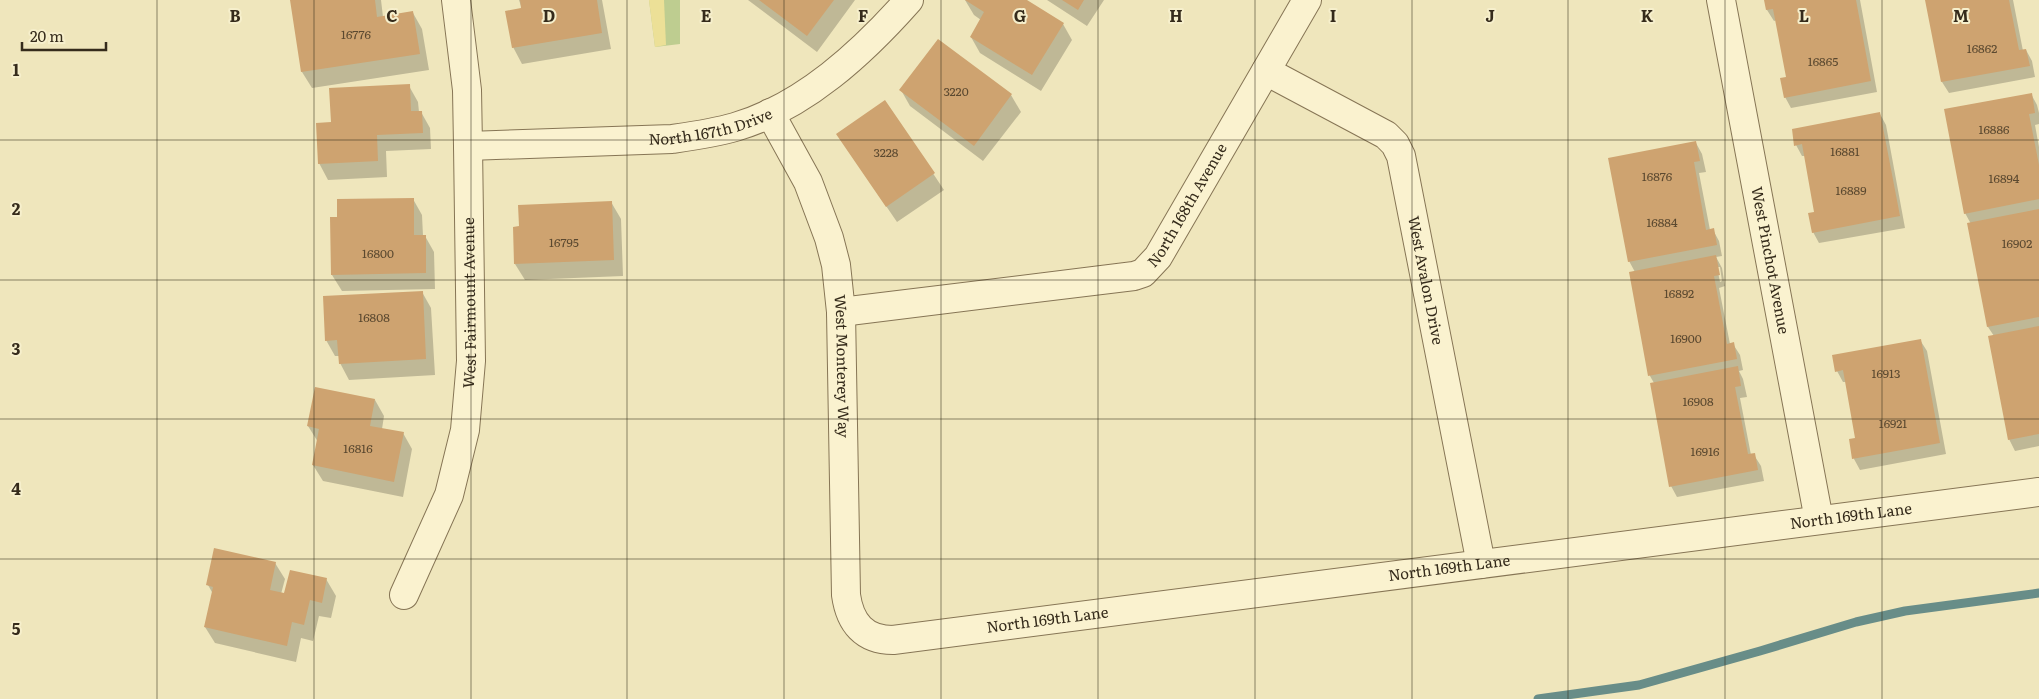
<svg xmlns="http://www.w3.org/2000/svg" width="2039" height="699" viewBox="0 0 2039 699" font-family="Literata,serif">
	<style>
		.green { fill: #becd90 }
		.sand { fill: #ece097 }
		.shadow { fill: #0003; fill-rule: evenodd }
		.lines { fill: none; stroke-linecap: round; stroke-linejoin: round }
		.stream { stroke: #688d88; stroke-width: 9 }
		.building { fill: #cea370 }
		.street-casing { stroke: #867555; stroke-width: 30 }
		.street { stroke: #faf2cf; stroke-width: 28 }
		.grid { fill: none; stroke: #352b1b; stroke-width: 1; stroke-opacity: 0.55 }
		.labels { text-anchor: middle; stroke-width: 4; stroke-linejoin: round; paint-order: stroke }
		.number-label { font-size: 12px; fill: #5b4930 }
		.street-label { font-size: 15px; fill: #352b1b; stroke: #f6efcc }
		.grid-label { font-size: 16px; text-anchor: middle; font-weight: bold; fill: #352b1b; stroke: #f6efcc; stroke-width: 4; stroke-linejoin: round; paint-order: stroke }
	</style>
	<rect width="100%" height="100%" fill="#efe6bc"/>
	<path class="green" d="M 649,0 L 680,0 L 680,44 L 655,47 Z"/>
	<path class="sand" d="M 649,0 L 664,0 L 666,45 L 655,47 Z"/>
	<path class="shadow" d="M 291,0 L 381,0 L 383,17 L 413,13 L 422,29 L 429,70 L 312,88 L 302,72 Z
		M 519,0 L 602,0 L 611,49 L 522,64 L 513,47 L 522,9 Z
		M 748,0 L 855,0 L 817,52 Z
		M 965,0 L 1025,0 L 1063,24 L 1072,40 L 1041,91 L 980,53 L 971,37 L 981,20 L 974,15 Z
		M 1047,0 L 1104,0 L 1087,26 Z
		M 1766,0 L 1860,0 L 1877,92 L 1791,108 L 1785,97 L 1788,78 L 1777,20 L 1774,21 L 1767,10 Z
		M 1927,0 L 2013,0 L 2023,51 L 2026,50 L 2032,61 L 2035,77 L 1949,93 L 1942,82 Z
		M 938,40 L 1011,95 L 1021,112 L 983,161 L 910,106 L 901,90 Z
		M 409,86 L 418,102 L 419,112 L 421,112 L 430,128 L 431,149 L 386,151 L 387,177 L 328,180 L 319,163 L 332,123 Z
		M 2031,94 L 2037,105 L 2039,113 L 2039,124 L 2035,125 L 2039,147 L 2039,446 L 2015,451 L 2009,439 L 1994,336 L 1988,327 L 1971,224 L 1965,213 Z
		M 885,101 L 944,190 L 897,222 L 837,134 Z
		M 1880,114 L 1886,125 L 1905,228 L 1819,243 L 1813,232 L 1816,213 L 1805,156 L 1802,156 L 1796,145 Z
		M 1696,143 L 1702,154 L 1706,172 L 1699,173 L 1710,230 L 1713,230 L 1719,241 L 1722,256 L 1716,257 L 1722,268 L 1725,286 L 1719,288 L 1730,344 L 1733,344 L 1740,355 L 1743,370 L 1739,371 L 1743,379 L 1747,397 L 1740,398 L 1751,455 L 1754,455 L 1761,466 L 1764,481 L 1677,497 L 1671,486 L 1654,383 L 1650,376 L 1630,273 L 1635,272 L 1629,261 ZM 1717,267 L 1720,267 L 1722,281 L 1720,282 Z
		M 413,199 L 422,215 L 423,236 L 425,236 L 434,252 L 435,289 L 342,291 L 332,275 L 331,218 L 338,218 Z
		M 611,202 L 621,219 L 623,276 L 525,280 L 515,264 Z
		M 422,292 L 431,308 L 435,375 L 349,380 L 340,363 L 340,356 L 335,356 L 326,340 Z
		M 1920,340 L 1927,351 L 1946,454 L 1860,470 L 1854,459 L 1857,439 L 1846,382 L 1843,382 L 1837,371 Z
		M 375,400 L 384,416 L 382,429 L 403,433 L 412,449 L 403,497 L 323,481 L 313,465 L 318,442 L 308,426 Z
		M 275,563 L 285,579 L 281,594 L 326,579 L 336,596 L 331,618 L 319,616 L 313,641 L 301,638 L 296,662 L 215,643 L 205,627 L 213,594 L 208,585 Z"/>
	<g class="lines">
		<path class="stream" d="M 1538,699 L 1639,685 L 1760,651 L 1856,622 L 1905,611 L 2039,593"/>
	</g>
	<path class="building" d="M 290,0 L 375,0 L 377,17 L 413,11 L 420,54 L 301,72 Z
		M 520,0 L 597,0 L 602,33 L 512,48 L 505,11 L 521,8 Z
		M 759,0 L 834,0 L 807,36 Z
		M 965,0 L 1027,0 L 1064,23 L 1032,75 L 970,37 L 984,12 Z
		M 1062,0 L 1084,0 L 1078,10 Z
		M 1764,0 L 1856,0 L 1871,81 L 1784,98 L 1780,78 L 1786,77 L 1773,9 L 1766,10 Z
		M 1925,0 L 2009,0 L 2019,50 L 2026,49 L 2030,66 L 1941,82 Z
		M 938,39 L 1012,94 L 974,146 L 899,90 Z
		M 410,84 L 411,111 L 422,111 L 423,133 L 377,135 L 378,161 L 318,164 L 316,123 L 331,122 L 329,88 Z
		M 2032,93 L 2035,113 L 2029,114 L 2039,165 L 2039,199 L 1964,214 L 1944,109 Z
		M 885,100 L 935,173 L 886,207 L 836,134 Z
		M 1880,112 L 1900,216 L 1812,233 L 1808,213 L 1814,212 L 1802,144 L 1794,146 L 1792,129 Z
		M 1696,141 L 1700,161 L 1694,162 L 1706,230 L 1714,228 L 1717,245 L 1628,262 L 1608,158 Z
		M 414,198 L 414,235 L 426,235 L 426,273 L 331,275 L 330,217 L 337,217 L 337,199 Z
		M 612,201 L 614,260 L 514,264 L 513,227 L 519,226 L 518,205 Z
		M 2039,209 L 2039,317 L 1987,327 L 1967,223 Z
		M 1716,255 L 1720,275 L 1714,276 L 1727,344 L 1734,342 L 1737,359 L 1648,376 L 1629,272 Z
		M 423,291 L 426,359 L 339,364 L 337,340 L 325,341 L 323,296 Z
		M 2039,326 L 2039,434 L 2008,440 L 1988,336 Z
		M 1921,339 L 1940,443 L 1852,459 L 1849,439 L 1855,438 L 1843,370 L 1835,372 L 1832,355 Z
		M 1738,366 L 1741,386 L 1735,387 L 1748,454 L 1755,453 L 1758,470 L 1669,487 L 1650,383 Z
		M 315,387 L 375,399 L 370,426 L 404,432 L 394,482 L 312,465 L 319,429 L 307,426 Z
		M 214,548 L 276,562 L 270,590 L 284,593 L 290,570 L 327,578 L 322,603 L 310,600 L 304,625 L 292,622 L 287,646 L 204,627 L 213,587 L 206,585 Z"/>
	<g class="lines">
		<defs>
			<g id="street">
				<path id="s1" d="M 1721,0 L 1819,520"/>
				<path id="s2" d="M 1266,71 L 1386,135 L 1395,144 L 1401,156 L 1481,564"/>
				<path id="s3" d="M 770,113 L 808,182 L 829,238 L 836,265 L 841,312 L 846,595 C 850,623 864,640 893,640 L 2039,492"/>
				<path id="s4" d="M 468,146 L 672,139 C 693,136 715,133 735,127 C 804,107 863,52 909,0"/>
				<path id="s5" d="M 841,312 L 1134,276 L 1143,273 L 1158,257 L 1307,0"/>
				<path id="s6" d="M 404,595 L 449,495 L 465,430 L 471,361 L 468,146 L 467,90 L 456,0"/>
			</g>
		</defs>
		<use href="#street" class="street-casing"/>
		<use href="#street" class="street"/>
	</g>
	<path class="grid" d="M 157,0 L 157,699M 314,0 L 314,699M 471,0 L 471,699M 627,0 L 627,699M 784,0 L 784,699M 941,0 L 941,699M 1098,0 L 1098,699M 1255,0 L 1255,699M 1412,0 L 1412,699M 1568,0 L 1568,699M 1725,0 L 1725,699M 1882,0 L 1882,699M 0,140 L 2039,140M 0,280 L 2039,280M 0,419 L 2039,419M 0,559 L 2039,559"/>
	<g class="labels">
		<g class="number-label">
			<text x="356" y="39">16776</text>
			<text x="1982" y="53">16862</text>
			<text x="1823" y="66">16865</text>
			<text x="956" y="96">3220</text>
			<text x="1994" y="134">16886</text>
			<text x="1845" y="156">16881</text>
			<text x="886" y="157">3228</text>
			<text x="1657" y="181">16876</text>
			<text x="2004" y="183">16894</text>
			<text x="1851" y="195">16889</text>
			<text x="1662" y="227">16884</text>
			<text x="564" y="247">16795</text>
			<text x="2017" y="248">16902</text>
			<text x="378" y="258">16800</text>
			<text x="1679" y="298">16892</text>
			<text x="374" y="322">16808</text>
			<text x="1686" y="343">16900</text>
			<text x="1886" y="378">16913</text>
			<text x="1698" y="406">16908</text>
			<text x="1893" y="428">16921</text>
			<text x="358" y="453">16816</text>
			<text x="1705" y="456">16916</text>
		</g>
		<g class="street-label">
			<text dy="5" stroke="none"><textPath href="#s4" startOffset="244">North 167th Drive</textPath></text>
			<text dy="5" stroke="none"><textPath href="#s5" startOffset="386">North 168th Avenue</textPath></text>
			<text dy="5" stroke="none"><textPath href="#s1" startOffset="265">West Pinchot Avenue</textPath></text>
			<text dy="5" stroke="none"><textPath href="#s2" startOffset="289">West Avalon Drive</textPath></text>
			<text dy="5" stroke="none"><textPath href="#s6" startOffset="304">West Fairmount Avenue</textPath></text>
			<text dy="5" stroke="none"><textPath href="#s3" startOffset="268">West Monterey Way</textPath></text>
			<text dy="5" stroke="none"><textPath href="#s3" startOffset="1535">North 169th Lane</textPath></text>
			<text dy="5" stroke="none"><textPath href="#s3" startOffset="1130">North 169th Lane</textPath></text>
			<text dy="5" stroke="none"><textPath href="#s3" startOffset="725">North 169th Lane</textPath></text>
		</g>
	</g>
	<g class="grid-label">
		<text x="235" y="22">B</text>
		<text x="392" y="22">C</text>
		<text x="549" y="22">D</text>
		<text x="706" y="22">E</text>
		<text x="863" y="22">F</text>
		<text x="1020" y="22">G</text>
		<text x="1176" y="22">H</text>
		<text x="1333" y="22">I</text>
		<text x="1490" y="22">J</text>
		<text x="1647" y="22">K</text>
		<text x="1804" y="22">L</text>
		<text x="1961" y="22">M</text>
		<text x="16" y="76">1</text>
		<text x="16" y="215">2</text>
		<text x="16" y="355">3</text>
		<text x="16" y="495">4</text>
		<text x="16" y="635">5</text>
	</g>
	<path d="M22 42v8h84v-8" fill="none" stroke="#352b1b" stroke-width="2.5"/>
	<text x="30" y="42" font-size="15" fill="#352b1b" stroke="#f6efcc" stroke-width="4" paint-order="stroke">20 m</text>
</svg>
